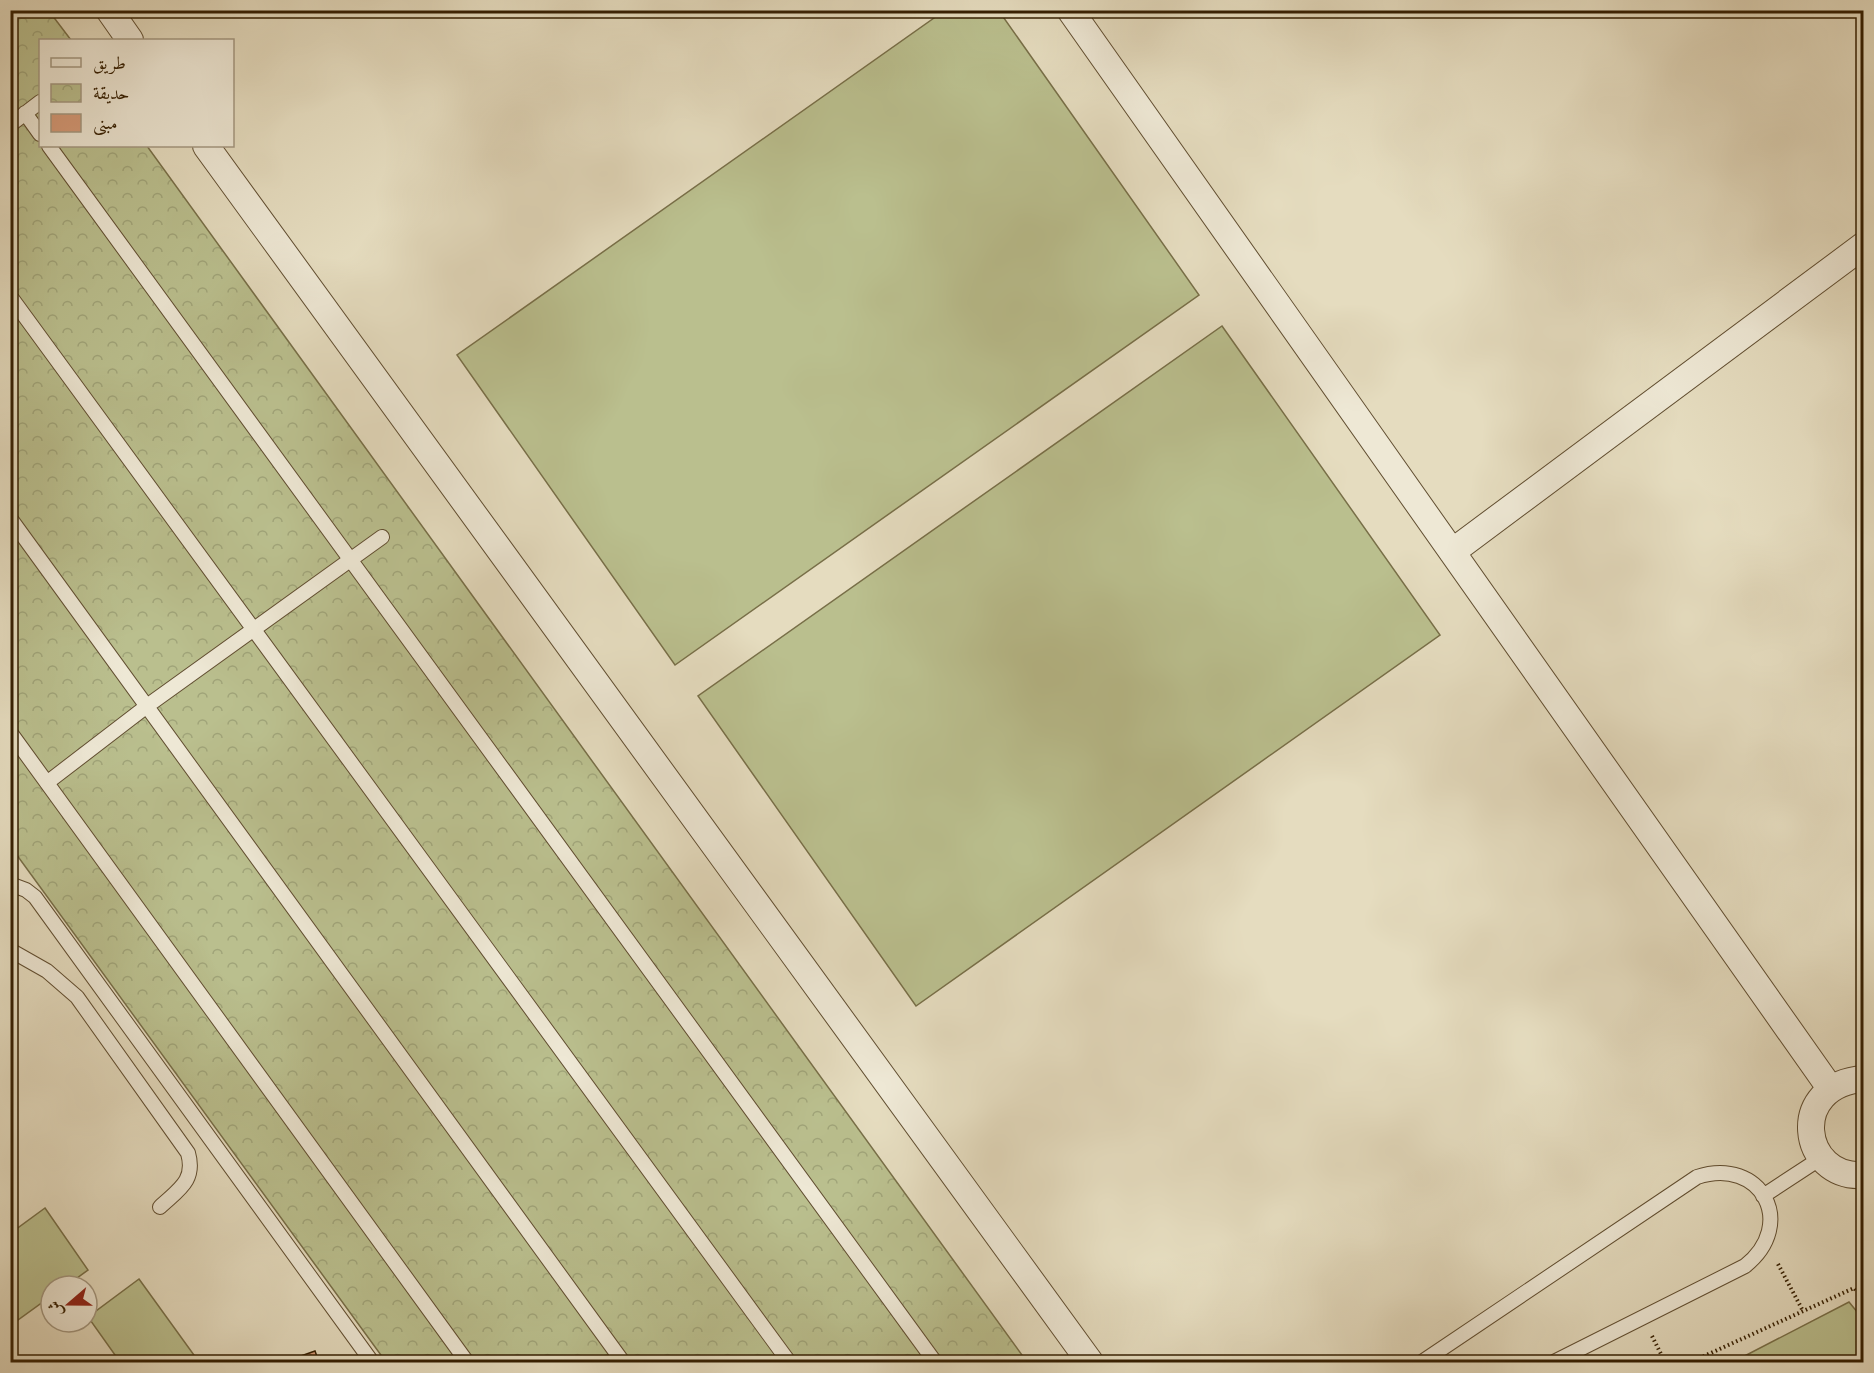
<svg xmlns="http://www.w3.org/2000/svg" width="1874" height="1373" viewBox="0 0 1874 1373" font-family="'IM FELL French Canon',Amiri,serif">
	<style>
		.park { fill: url(#park-crowns); stroke: #786f48; stroke-width: 1.5 }
		.garden { fill: #babf8e; stroke: #786f48; stroke-width: 1.5 }
		.building { fill: url(#building-back-hatch); stroke: #351f02; stroke-width: 1.5 }
		.lines { fill: none; stroke-linecap: round; stroke-linejoin: round }
		.lane-casing { stroke: #614e31; stroke-width: 16 }
		.street-casing { stroke: #614e31; stroke-width: 28 }
		.path { stroke: #351f02; stroke-width: 4; stroke-dasharray: 1.5 3; stroke-linecap: butt }
		.lane { stroke: #eee8d5; stroke-width: 14 }
		.street { stroke: #eee8d5; stroke-width: 26 }
	</style>
	<defs>
		<pattern id="park-crowns" width="20" height="18" patternUnits="userSpaceOnUse" patternTransform="scale(1.5)"><rect width="20" height="18" fill="#babf8e"/><path d="M2 6a3 3 0 1 1 6 0M12 15a3 3 0 1 1 6 0" fill="none" stroke="#a0a479"/></pattern>
		<pattern id="building-back-hatch" width="6" height="6" patternUnits="userSpaceOnUse" patternTransform="scale(1.5)"><rect width="6" height="6" fill="#d59a78"/><path d="M-1 5l2 2M0 0l6 6M5-1l2 2" fill="none" stroke="#ae7d60"/></pattern>
	</defs>
	<rect width="100%" height="100%" fill="#e5dcbf"/>
	<filter id="stains"><feTurbulence type="fractalNoise" baseFrequency=".00333" numOctaves="4"/><feColorMatrix values="0 0 0 0 .2 0 0 0 0 .09 0 0 0 0 .02 0 0 0 .5 -.17"/></filter>
	<radialGradient id="worn" r=".72"><stop offset=".6" stop-color="#630" stop-opacity="0"/><stop offset="1" stop-color="#630" stop-opacity=".3"/></radialGradient>
	<path class="park" d="M 10,11 L 49,11 L 71,40 L 40,40 L 40,146 L 147,146 L 1027,1362 L 386,1362 L 11,847 Z"/>
	<path class="garden" d="M 944,11 L 999,11 L 1199,295 L 675,665 L 457,355 Z
		M 1222,326 L 1440,635 L 916,1006 L 698,696 Z
		M 45,1208 L 88,1270 L 66,1286 L 51,1286 L 51,1296 L 11,1325 L 11,1233 Z
		M 139,1279 L 199,1362 L 120,1362 L 88,1317 Z
		M 1849,1302 L 1863,1319 L 1863,1362 L 1733,1362 Z"/>
	<path class="building" d="M 315,1351 L 319,1362 L 284,1362 Z"/>
	<g class="lines">
		<defs>
			<path id="lane" d="M 25,113 L 40,134
				M 10,125 L 40,102
				M 49,146 L 935,1362
				M 10,296 L 789,1362
				M 10,518 L 623,1362
				M 10,732 L 467,1362
				M 48,782 L 147,706 L 382,537
				M 10,884 L 26,890 L 35,897 L 372,1362
				M 10,950 L 47,971 L 77,997 L 188,1153 C 196,1181 178,1190 160,1207
				M 1763,1196 L 1821,1158
				M 1422,1362 L 1697,1177 C 1761,1156 1798,1224 1745,1266 L 1554,1362"/>
			<path id="street" d="M 109,10 L 130,40
				M 1070,10 L 1830,1088
				M 206,146 L 1090,1362
				M 1452,552 L 1864,245
				M 1864,1079 C 1787,1084 1800,1180 1864,1175"/>
		</defs>
		<use href="#lane" class="lane-casing"/>
		<use href="#street" class="street-casing"/>
		<path class="path" d="M 1778,1264 L 1803,1311
			M 1652,1336 L 1665,1362
			M 1691,1362 L 1854,1288 L 1864,1300"/>
		<use href="#lane" class="lane"/>
		<use href="#street" class="street"/>
	</g>
	<rect width="1874" height="1373" fill="none" stroke="#e5dcbf" stroke-width="36"/>
	<rect x="12" y="12" width="1850" height="1349" fill="none" stroke="#351f02" stroke-width="3"/>
	<rect x="18" y="18" width="1838" height="1337" fill="none" stroke="#351f02" stroke-width="1.5"/>
	<rect x="39" y="39" width="195" height="108" fill="#eee8d5" stroke="#a49881" stroke-width="1.5"/>
	<rect x="51" y="58" width="30" height="9" fill="#eee8d5" stroke="#a49881" stroke-width="1.5"/>
	<text x="93" y="69" font-size="18" fill="#351f02">طريق</text>
	<rect x="51" y="84" width="30" height="18" fill="url(#park-crowns)" stroke="#a49881" stroke-width="1.5"/>
	<text x="93" y="99" font-size="18" fill="#351f02">حديقة</text>
	<rect x="51" y="114" width="30" height="18" fill="#d59a78" stroke="#a49881" stroke-width="1.5"/>
	<text x="93" y="129" font-size="18" fill="#351f02">مبنى</text>
	<g transform="translate(69 1304) rotate(250)"><circle r="28" fill="#eee8d5" stroke="#a49881" stroke-width="1.5"/>
	<path d="M0-4.5L10 22L0 15L-10 22Z" fill="#8f2418"/>
	<text y="-9" font-size="16" font-weight="bold" text-anchor="middle" fill="#351f02">ش</text>
	</g>
	<rect width="100%" height="100%" filter="url(#stains)"/>
	<rect width="100%" height="100%" fill="url(#worn)"/>
</svg>
